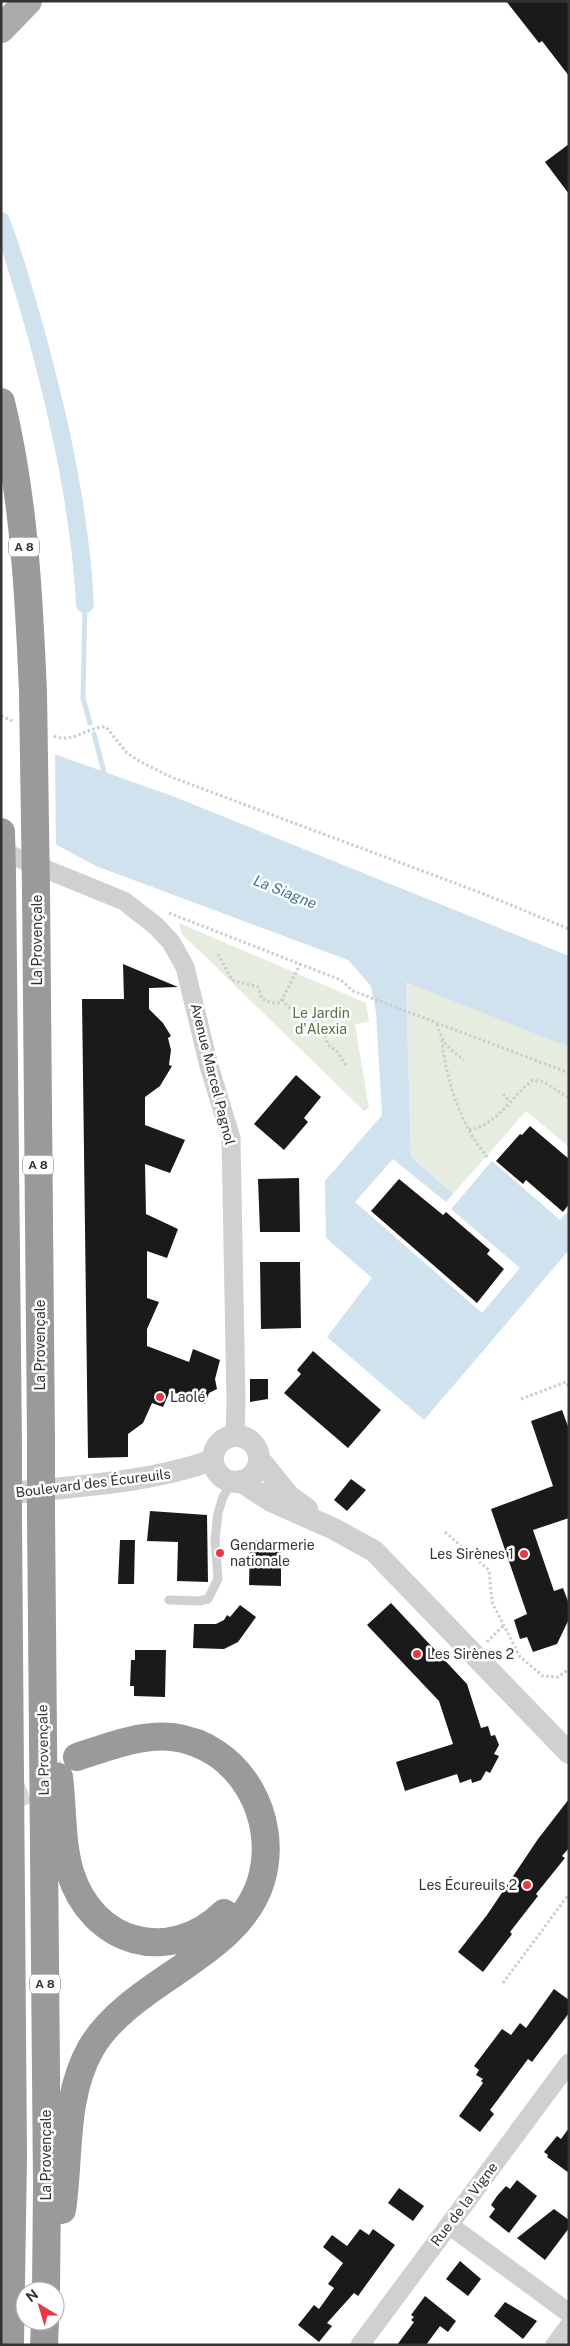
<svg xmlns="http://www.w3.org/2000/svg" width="570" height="2346" viewBox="0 0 570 2346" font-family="'Public Sans',sans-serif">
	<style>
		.green { fill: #e6ecdf }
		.water { fill: #cfe2ee }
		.pier { fill: #fff }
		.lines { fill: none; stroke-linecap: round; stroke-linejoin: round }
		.stream { stroke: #cfe2ee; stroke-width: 5 }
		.canal { stroke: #cfe2ee; stroke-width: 18 }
		.building { fill: #1a1a1a }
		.motorway-tunnel { stroke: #d6d6d6; stroke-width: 28; stroke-dasharray: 28 14; stroke-linecap: butt }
		.path { stroke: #cdcdcd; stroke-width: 3; stroke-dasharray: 2.5 2.5; stroke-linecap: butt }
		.service { stroke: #d0d0d0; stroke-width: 9 }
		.minor { stroke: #d0d0d0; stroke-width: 19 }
		.tertiary { stroke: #d0d0d0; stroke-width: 22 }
		.primary { stroke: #ababab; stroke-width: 28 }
		.motorway { stroke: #9a9a9a; stroke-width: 28 }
		.motorway-bridge { stroke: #9a9a9a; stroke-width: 28 }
		.poi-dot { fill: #e63946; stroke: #fff; stroke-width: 2 }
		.labels { text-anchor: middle; stroke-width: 5; stroke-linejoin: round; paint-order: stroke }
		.shield { fill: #fff; stroke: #707070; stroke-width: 1 }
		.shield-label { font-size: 12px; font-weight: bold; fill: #333 }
		.street-label { font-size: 14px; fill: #333; stroke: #fff }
		.park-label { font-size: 14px; fill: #56703f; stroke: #fff }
		.poi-label { font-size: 14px; fill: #333; stroke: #fff; text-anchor: start }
		.water-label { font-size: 15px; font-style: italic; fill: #3f7597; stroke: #fff }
	</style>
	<rect width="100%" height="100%" fill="#fff"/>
	<path class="green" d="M 179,923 L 366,1003 L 369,1022 L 355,1024 L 369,1108 L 364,1111 L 182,934 Z
		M 406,981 L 569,1047 L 569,1147 L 526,1111 L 453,1194 L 411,1157 Z"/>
	<path class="water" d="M 1,735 L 175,797 L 569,956 L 569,1047 L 406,982 L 411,1157 L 453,1194 L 446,1202 L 393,1159 L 355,1202 L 482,1313 L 520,1268 L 451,1209 L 492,1161 L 560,1220 L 569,1210 L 569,1250 L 424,1420 L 327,1337 L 372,1278 L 326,1238 L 325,1181 L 382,1115 L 376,1012 L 371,986 L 348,960 L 96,866 L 1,815 Z"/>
	<path class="pier" d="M 1,732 L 55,751 L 56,847 L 1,818 Z"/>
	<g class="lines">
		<path class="stream" d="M 85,604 L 83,698 L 90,723
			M 94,734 L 104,772"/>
		<path class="canal" d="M 1,221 C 15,257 25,295 36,333 C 60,421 80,512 85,604"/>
	</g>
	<path class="building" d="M 506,1 L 569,1 L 569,76 L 542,41 L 539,43 Z
		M 569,144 L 569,194 L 545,162 Z
		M 123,964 L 178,987 L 149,988 L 149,1009 L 163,1023 L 171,1036 L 168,1038 L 171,1050 L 169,1065 L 172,1066 L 160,1086 L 145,1097 L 145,1125 L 185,1140 L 170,1173 L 145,1164 L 146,1214 L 178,1229 L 167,1258 L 147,1251 L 147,1298 L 159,1302 L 147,1329 L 147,1346 L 189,1362 L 193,1349 L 220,1360 L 215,1379 L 217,1389 L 209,1393 L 205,1404 L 170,1391 L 163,1407 L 152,1403 L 143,1423 L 128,1434 L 128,1457 L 88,1458 L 82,999 L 124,999 Z
		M 296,1075 L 321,1097 L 304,1118 L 308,1122 L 284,1150 L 254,1124 Z
		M 530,1126 L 569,1159 L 569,1204 L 563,1212 L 526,1180 L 523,1184 L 496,1161 L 520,1134 L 522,1135 Z
		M 299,1178 L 300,1232 L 260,1232 L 258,1179 Z
		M 399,1179 L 443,1215 L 446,1212 L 490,1250 L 487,1254 L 504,1269 L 477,1303 L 371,1211 Z
		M 260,1262 L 300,1262 L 301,1328 L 261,1329 Z
		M 313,1351 L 381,1410 L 348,1448 L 284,1393 L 301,1374 L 297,1370 Z
		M 250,1379 L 268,1379 L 268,1399 L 250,1402 Z
		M 562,1410 L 569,1429 L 569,1518 L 533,1530 L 554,1591 L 563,1588 L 569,1604 L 569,1619 L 557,1644 L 533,1652 L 527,1637 L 520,1639 L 514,1620 L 527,1614 L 491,1509 L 553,1486 L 531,1421 Z
		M 351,1479 L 366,1490 L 347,1511 L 334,1500 Z
		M 150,1511 L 207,1515 L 208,1582 L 177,1581 L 178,1542 L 147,1541 Z
		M 120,1540 L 135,1540 L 134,1584 L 118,1584 Z
		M 250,1540 L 281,1541 L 281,1586 L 249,1585 Z
		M 391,1603 L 467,1684 L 481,1728 L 488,1726 L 491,1736 L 495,1735 L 499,1745 L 494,1754 L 499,1756 L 490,1773 L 486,1771 L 481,1780 L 472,1783 L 471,1779 L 460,1783 L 457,1774 L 405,1791 L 396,1762 L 453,1744 L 439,1701 L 367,1625 Z
		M 240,1605 L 256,1617 L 238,1642 L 224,1649 L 193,1648 L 194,1624 L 216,1624 L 224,1620 L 227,1615 L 230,1617 Z
		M 135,1650 L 166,1650 L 165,1697 L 134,1696 L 134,1686 L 130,1686 L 131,1660 L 135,1660 Z
		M 569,1799 L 569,1848 L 562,1856 L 565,1858 L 536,1894 L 538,1896 L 510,1932 L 512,1934 L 483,1972 L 458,1952 L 487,1915 L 538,1839 Z
		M 554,1989 L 569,2000 L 569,2013 L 532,2062 L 528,2059 L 490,2110 L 494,2114 L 480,2132 L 459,2116 L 483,2083 L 481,2081 L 483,2079 L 476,2075 L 479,2070 L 474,2066 L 502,2029 L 511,2035 L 520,2023 L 526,2028 Z
		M 569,2128 L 569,2173 L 547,2157 L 548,2155 L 544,2152 L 557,2136 L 561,2139 Z
		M 517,2180 L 537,2196 L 509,2233 L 489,2217 L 495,2209 L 491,2205 L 497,2196 L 506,2186 L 510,2189 Z
		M 399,2188 L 424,2206 L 413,2221 L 388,2203 Z
		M 554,2209 L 569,2220 L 569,2228 L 545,2260 L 517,2238 Z
		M 360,2229 L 369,2235 L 373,2229 L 395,2245 L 358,2296 L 354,2293 L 327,2323 L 332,2326 L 319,2342 L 298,2325 L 314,2305 L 319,2309 L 334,2288 L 328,2284 L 343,2263 L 323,2247 L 332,2235 L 347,2246 Z
		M 460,2261 L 481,2279 L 468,2296 L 446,2279 Z
		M 425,2296 L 456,2321 L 448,2332 L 440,2326 L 426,2345 L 397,2345 L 414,2322 L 411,2320 L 414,2317 L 411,2315 Z
		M 505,2302 L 537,2321 L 523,2339 L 494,2316 Z"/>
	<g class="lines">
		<path class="motorway-tunnel" d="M 1,1800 L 78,1769"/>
		<path class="path" d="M 1,716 L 13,721
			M 54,736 C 74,744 88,726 106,727 L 127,753 L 141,762 L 171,777 L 484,894 L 569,929
			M 169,913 L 341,980 L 353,991 L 569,1073
			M 218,954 L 232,980 L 258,987 L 262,999 L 272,1003 L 280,1003 L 301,963
			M 282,999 C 294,1017 302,1013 320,1022 L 328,1045 L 336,1050 L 347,1067
			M 437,1024 C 443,1044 448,1048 464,1060
			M 442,1040 C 446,1081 461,1126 488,1158
			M 503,1094 L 510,1102
			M 469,1130 C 497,1125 512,1096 533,1080 L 544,1082 L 569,1098
			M 521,1399 L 566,1382 L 569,1387
			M 445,1532 L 489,1570 L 492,1602 L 520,1657 L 543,1676 L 558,1677 L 569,1669
			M 487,1642 L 504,1625
			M 503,1983 L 569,1894"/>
		<path class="service" d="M 169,1600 L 199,1601 L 208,1599 L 218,1579 L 215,1540 L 218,1513 L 223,1497 L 232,1481"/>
		<path class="minor" d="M 1,851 L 124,901 L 156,926 L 171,942 L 185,967 L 209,1066 L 231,1138 L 236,1401 L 235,1436
			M 449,2225 L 569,2313
			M 360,2345 L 569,2063
			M 555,2345 L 569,2326"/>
		<path class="tertiary" d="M213 1459a23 23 0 1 1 46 0a23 23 0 1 1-46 0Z
			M 259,1459 L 289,1496 L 307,1509
			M 240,1481 L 271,1501 L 334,1529 L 374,1551 L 569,1753
			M 1,1494 C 73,1486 145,1484 213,1460"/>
		<path class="primary" d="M 1,29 L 28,1"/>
		<path class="motorway" d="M 1,402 C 24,497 29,596 33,693
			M 2,873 L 8,1447
			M 36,890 L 41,1440
			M 41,1514 L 47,2186 L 46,2291
			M 8,1520 L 13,2157 L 10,2345
			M 59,1777 C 63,1808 61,1842 70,1872 C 92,1944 169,1966 224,1913
			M 62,2210 C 70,2157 63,2097 91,2048 C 131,1980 238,1957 261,1881 C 280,1818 240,1745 172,1737 C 140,1734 107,1747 77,1757
			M 44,2345 L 45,2321"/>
		<path class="motorway-bridge" d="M 33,693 L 36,890
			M 1,832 L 2,873
			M 41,1440 L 41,1514
			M 8,1520 L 8,1447"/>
	</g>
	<g class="poi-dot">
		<circle cx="160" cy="1397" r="5"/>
		<circle cx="220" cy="1553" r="5"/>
		<circle cx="524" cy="1554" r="5"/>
		<circle cx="417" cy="1654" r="5"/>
		<circle cx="527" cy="1885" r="5"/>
	</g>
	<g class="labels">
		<g class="shield">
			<rect x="9" y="537.5" width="30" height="19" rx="4"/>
			<rect x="23" y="1155.5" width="30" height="19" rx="4"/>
			<rect x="30" y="1974.5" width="30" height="19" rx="4"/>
		</g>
		<g class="shield-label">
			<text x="24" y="551">A 8</text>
			<text x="38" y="1169">A 8</text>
			<text x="45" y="1988">A 8</text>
		</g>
		<g class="street-label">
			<text transform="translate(37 940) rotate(-90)" y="5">La Provençale</text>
			<text transform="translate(213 1074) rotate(76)" y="5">Avenue Marcel Pagnol</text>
			<text transform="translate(40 1345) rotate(-90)" y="5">La Provençale</text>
			<text transform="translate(93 1483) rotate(-7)" y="5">Boulevard des Écureuils</text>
			<text transform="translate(43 1750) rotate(-91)" y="5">La Provençale</text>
			<text transform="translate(46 2155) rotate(-90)" y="5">La Provençale</text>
			<text transform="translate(464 2204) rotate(-53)" y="5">Rue de la Vigne</text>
		</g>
		<g class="park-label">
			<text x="321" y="1018">Le Jardin<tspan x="321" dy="16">d'Alexia</tspan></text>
		</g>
		<g class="poi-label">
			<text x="170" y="1402">Laolé</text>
			<text x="230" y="1550">Gendarmerie<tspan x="230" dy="16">nationale</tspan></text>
			<text x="514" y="1559" text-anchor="end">Les Sirènes 1</text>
			<text x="427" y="1659">Les Sirènes 2</text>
			<text x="517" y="1890" text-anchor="end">Les Écureuils 2</text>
		</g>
		<g class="water-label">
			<text transform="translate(285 892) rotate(22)" y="5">La Siagne</text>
		</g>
	</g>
	<rect width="570" height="2346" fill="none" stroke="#333333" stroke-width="5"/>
	<g transform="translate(40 2306) rotate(322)"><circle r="24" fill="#ffffff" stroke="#adadad"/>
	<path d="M0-4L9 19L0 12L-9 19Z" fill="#e63946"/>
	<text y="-8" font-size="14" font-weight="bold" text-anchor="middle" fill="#333333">N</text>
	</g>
</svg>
